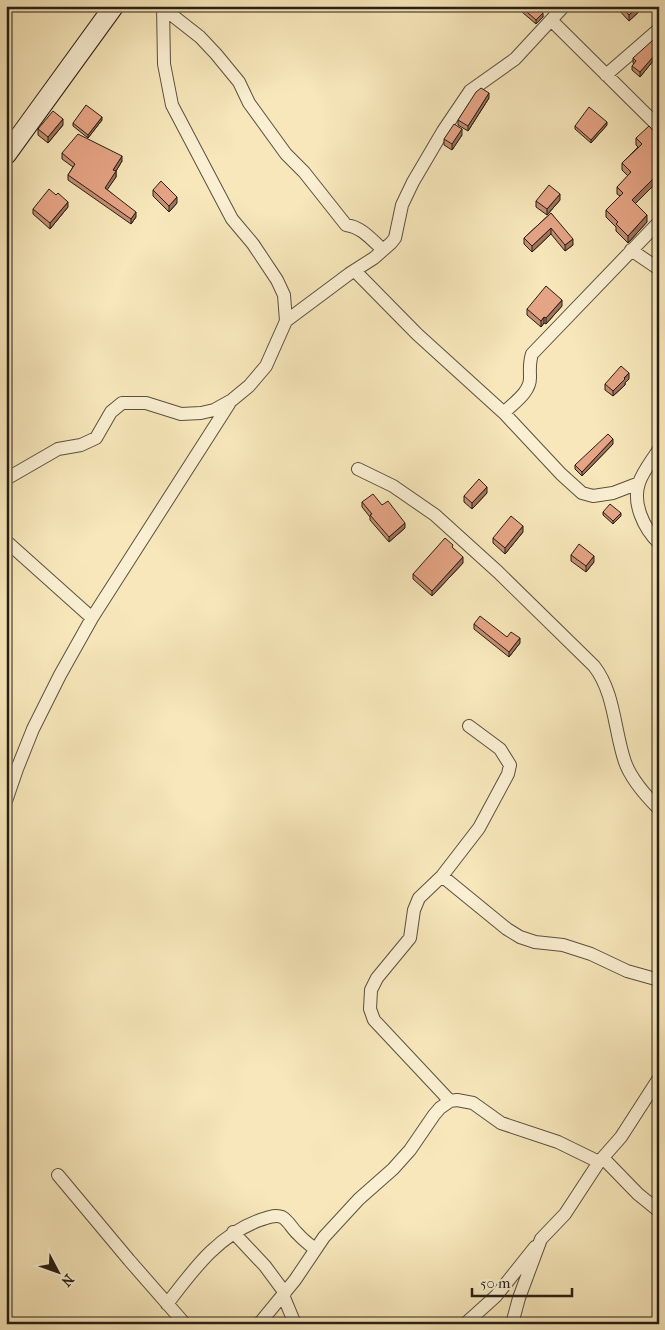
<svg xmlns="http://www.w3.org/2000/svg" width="665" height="1330" viewBox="0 0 665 1330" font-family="'IM FELL French Canon',serif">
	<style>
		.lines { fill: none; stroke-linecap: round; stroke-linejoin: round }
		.street-casing { stroke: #5b503e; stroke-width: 14 }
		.secondary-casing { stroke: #271e14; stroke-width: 21 }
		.street { stroke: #faefd2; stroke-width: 12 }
		.secondary { stroke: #faefd2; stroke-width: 19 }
		.wall { fill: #c58d72; stroke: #271e14 }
		.shaded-wall { fill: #a0735d; stroke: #271e14 }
		.building { fill: #e5a485; stroke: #271e14 }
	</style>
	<rect width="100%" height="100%" fill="#f7e7ba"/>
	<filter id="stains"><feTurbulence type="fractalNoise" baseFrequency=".004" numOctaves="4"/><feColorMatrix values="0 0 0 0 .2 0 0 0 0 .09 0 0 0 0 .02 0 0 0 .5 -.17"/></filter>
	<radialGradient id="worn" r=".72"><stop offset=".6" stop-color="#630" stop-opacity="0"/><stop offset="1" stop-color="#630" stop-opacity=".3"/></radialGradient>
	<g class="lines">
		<defs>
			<path id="street" d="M 163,6 L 164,64 L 172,105 L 232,219 L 253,244 L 277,280 L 284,295 L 286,321
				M 163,8 L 200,37 L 216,54 L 239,82 L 249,103 L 286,154 L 304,172 L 346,225 C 362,227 372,240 383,250
				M 552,21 L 659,127
				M 606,75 L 659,29
				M 631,250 L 659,269
				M 355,271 L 417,334 L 504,413 L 561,474 L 582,493 L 593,496 L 613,493 L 639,483
				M 504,413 C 513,403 530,393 530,378 C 530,369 529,363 532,354 L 659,222
				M 659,449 C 653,459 643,471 639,483 C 632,503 644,529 659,543
				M 358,469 L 393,486 L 435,515 L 498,572 L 594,666 C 615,693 614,730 625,762 C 631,779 646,796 659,809
				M 6,479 L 58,449 L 81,445 L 96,438 L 111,412 L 122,403 L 146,403 L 181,414 L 201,413 L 214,410 L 232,400 L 249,386 L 266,366 L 286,321 L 349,274 L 374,258 L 391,243 L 395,238 L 402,205 L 413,182 L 443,131 L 470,91 L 515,59 L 564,6
				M 6,541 L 92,618
				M 6,801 L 17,769 L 33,729 L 60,675 L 92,618 L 229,404
				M 442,876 L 507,929 L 520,937 L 535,942 L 563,945 L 591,954 L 627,971 L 659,980
				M 450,1101 L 374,1020 L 370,1009 L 371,990 L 377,978 L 410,938 L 414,910 L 419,898 L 442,876 L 479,828 L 508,774 L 510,765 L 500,749 L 469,726
				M 603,1158 L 638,1194 L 659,1211
				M 58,1175 L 129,1260 L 185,1324
				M 233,1232 L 265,1266 L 285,1293
				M 283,1295 L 295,1324
				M 167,1304 C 194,1269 217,1236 260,1220 C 267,1218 275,1214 282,1217 C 289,1221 292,1229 298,1234 C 303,1240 309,1244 315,1249
				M 259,1324 L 295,1280 L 324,1237 L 359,1199 L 393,1169 L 410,1150 L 434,1115 L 440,1108 L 450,1101 L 457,1100 L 473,1103 L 501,1123 L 558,1142 L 599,1162
				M 465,1324 L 496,1296 L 535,1247
				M 512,1324 L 519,1298 L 541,1239 L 565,1214 L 599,1162 L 621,1137 L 659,1078"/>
			<path id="secondary" d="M 6,155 L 114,6"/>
		</defs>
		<use href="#street" class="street-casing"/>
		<use href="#secondary" class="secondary-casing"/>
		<use href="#street" class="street"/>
		<use href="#secondary" class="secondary"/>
	</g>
	<path class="wall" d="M 515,6 L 547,6 L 542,12 L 543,17 L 536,24 Z
		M 615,6 L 644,6 L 644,7 L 629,21 Z
		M 659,46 L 659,67 L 653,61 L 640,77 L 632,70 L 632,66 L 634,64 L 633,63 L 633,58 Z
		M 489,98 L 468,131 L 458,125 L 458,120 Z
		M 102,120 L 88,138 L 73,126 L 73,123 Z
		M 63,125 L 48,143 L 38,135 L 38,129 Z
		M 607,125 L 591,143 L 575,129 L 575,126 Z
		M 462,135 L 452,150 L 444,145 L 444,139 Z
		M 659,137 L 659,180 L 635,203 L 647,222 L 628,243 L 616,231 L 616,227 L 606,217 L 606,210 L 620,196 L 617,194 L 617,187 L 628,176 L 622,170 L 622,163 L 638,147 L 636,145 L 636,138 Z
		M 62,153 L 122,161 L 116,171 L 116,177 L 107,189 L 136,217 L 131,224 L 68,180 L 68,175 L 73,167 L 62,159 Z
		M 153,190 L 177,203 L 169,212 L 153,196 Z
		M 560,200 L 547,215 L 536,207 L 536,201 Z
		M 68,207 L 50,229 L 33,214 L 33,209 Z
		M 551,213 L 573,245 L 565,251 L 551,234 L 532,252 L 524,244 L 524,238 Z
		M 562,306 L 546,324 L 544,323 L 541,327 L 527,315 L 527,309 Z
		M 629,379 L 625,383 L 625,385 L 613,396 L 605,390 L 605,384 Z
		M 613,444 L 582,476 L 575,469 L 575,465 Z
		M 487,493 L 472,509 L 464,502 L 464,496 Z
		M 362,502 L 382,505 L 405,528 L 389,542 L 370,520 L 370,517 L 362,507 Z
		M 603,512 L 621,516 L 613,524 L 603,515 Z
		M 523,532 L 505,554 L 493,543 L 493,538 Z
		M 453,548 L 463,563 L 432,596 L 413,579 L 413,574 Z
		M 571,555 L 594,562 L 586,572 L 571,561 Z
		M 474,624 L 520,643 L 509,657 L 474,629 Z"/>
	<path class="shaded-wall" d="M 543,6 L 547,6 L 540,15 L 540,10 Z
		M 639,6 L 644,7 L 629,21 L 629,15 Z
		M 543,13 L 543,17 L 536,24 L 536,20 Z
		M 653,57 L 653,61 L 640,77 L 640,72 Z
		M 489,93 L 489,98 L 468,131 L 468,126 Z
		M 102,117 L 102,120 L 88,138 L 88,135 Z
		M 63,119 L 63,125 L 48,143 L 48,137 Z
		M 607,122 L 607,125 L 591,143 L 591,140 Z
		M 462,129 L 462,135 L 452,150 L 452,144 Z
		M 122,156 L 122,161 L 116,171 L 116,177 L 105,193 L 105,188 L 113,170 Z
		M 659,173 L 659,180 L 632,207 L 632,200 Z
		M 560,194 L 560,200 L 547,215 L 547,209 Z
		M 177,197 L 177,203 L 169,212 L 169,206 Z
		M 68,202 L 68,207 L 50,229 L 50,223 Z
		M 136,212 L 136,217 L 131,224 L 131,219 Z
		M 647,215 L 647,222 L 628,243 L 628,236 Z
		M 551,228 L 551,234 L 532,252 L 532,246 Z
		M 573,239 L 573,245 L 565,251 L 565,245 Z
		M 562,300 L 562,306 L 546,324 L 546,318 Z
		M 544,317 L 544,323 L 541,327 L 541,321 Z
		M 629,373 L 629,379 L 625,383 L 625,385 L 613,396 L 613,391 Z
		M 613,439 L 613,444 L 582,476 L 582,472 Z
		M 487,487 L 487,493 L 472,509 L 472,503 Z
		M 621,513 L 621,516 L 613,524 L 613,521 Z
		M 405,523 L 405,528 L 389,542 L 389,537 Z
		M 523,526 L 523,532 L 505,554 L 505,548 Z
		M 594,556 L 594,562 L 586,572 L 586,566 Z
		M 463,557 L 463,563 L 432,596 L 432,591 Z
		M 520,638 L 520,643 L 509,657 L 509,652 Z"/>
	<path class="building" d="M 520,6 L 543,6 L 540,10 L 543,13 L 536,20 Z
		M 621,6 L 639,6 L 629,15 Z
		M 653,40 L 659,46 L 659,62 L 653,57 L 640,72 L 632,66 L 636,61 L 633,58 Z
		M 481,88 L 489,93 L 468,126 L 458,120 L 476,92 Z
		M 86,105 L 102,117 L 88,135 L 73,123 Z
		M 589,107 L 607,122 L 591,140 L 575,126 Z
		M 53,111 L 63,119 L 48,137 L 38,129 Z
		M 454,124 L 462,129 L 452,144 L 444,139 Z
		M 649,126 L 659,137 L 659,173 L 632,200 L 647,215 L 628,236 L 616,224 L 618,222 L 606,210 L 623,193 L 617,187 L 631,172 L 622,163 L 642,144 L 636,138 Z
		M 78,134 L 122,156 L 113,170 L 116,171 L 105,188 L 136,212 L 131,219 L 68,175 L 75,164 L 62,153 Z
		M 161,181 L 177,197 L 169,206 L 153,190 Z
		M 549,185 L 560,194 L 547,209 L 536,201 Z
		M 49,189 L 56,195 L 58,193 L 68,202 L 50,223 L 33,209 Z
		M 551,213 L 573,239 L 565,245 L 551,228 L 532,246 L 524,238 Z
		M 546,286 L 562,300 L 546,318 L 544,317 L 541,321 L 527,309 Z
		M 621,366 L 629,373 L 624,378 L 625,379 L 613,391 L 605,384 Z
		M 608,434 L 613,439 L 582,472 L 575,465 Z
		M 479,479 L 487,487 L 472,503 L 464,496 Z
		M 373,494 L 382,505 L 388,501 L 405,523 L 389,537 L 370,515 L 372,514 L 362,502 Z
		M 610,504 L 621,513 L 613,521 L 603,512 Z
		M 511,516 L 523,526 L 505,548 L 493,538 Z
		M 445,538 L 453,545 L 452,547 L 463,557 L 432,591 L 413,574 Z
		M 579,544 L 594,556 L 586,566 L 571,555 Z
		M 480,616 L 507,637 L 511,632 L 520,638 L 509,652 L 474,624 Z"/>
	<rect width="665" height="1330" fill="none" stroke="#f7e7ba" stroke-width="25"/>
	<rect x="8" y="8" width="650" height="1315" fill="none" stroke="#271e14" stroke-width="2.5"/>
	<rect x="12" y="12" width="640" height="1305" fill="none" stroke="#271e14"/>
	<g transform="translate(58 1272) rotate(131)" stroke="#faefd2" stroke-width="4" paint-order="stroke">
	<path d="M0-4L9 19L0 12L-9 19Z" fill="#271e14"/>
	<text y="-8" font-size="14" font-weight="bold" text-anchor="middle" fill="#271e14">N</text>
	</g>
	<path d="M472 1288v8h100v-8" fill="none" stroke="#271e14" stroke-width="2.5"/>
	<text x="480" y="1288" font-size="15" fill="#271e14" stroke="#faefd2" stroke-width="4" paint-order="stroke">50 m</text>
	<rect width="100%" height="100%" filter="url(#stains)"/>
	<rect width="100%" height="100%" fill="url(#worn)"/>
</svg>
